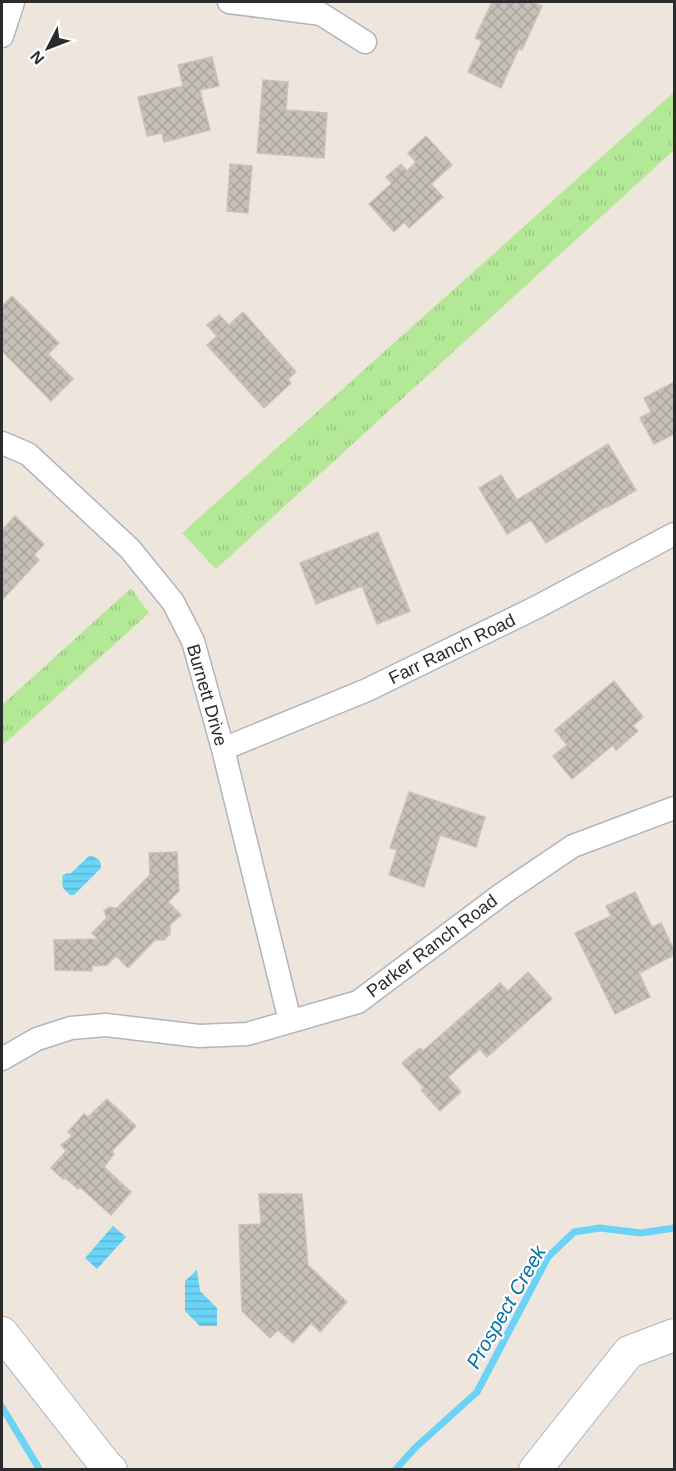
<svg xmlns="http://www.w3.org/2000/svg" width="676" height="1471" viewBox="0 0 676 1471" font-family="Helvetica,sans-serif">
	<style>
		.grass { fill: url(#grass-tufts) }
		.water { fill: url(#water-rules) }
		.lines { fill: none; stroke-linecap: round; stroke-linejoin: round }
		.stream { stroke: #6ad3f6; stroke-width: 7 }
		.building { fill: url(#building-cross-hatch); stroke: #cac3b6; stroke-width: 1.5 }
		.street-casing { stroke: #b1b4c0; stroke-width: 25 }
		.secondary-casing { stroke: #b1b4c0; stroke-width: 34 }
		.street { stroke: #fff; stroke-width: 22 }
		.secondary { stroke: #fff; stroke-width: 32 }
		.labels { text-anchor: middle; stroke-width: 4.5; stroke-linejoin: round; paint-order: stroke }
		.street-label { font-size: 18px; fill: #2b2b2b; stroke: #fff }
		.water-label { font-size: 20px; font-style: italic; fill: #0570a6; stroke: #fff }
	</style>
	<defs>
		<pattern id="grass-tufts" width="24" height="20" patternUnits="userSpaceOnUse" patternTransform="scale(1.5)"><rect width="24" height="20" fill="#b3e896"/><path d="M3 7l-1-3M5 7V3M7 7l1-3M15 17l-1-3M17 17v-4M19 17l1-3" fill="none" stroke="#9ac781"/></pattern>
		<pattern id="water-rules" width="6" height="5" patternUnits="userSpaceOnUse" patternTransform="scale(1.5)"><rect width="6" height="5" fill="#6ad3f6"/><path d="M0 2.5h6" fill="none" stroke="#5cb5d3"/></pattern>
		<pattern id="building-cross-hatch" width="8" height="8" patternUnits="userSpaceOnUse" patternTransform="scale(1.5)"><rect width="8" height="8" fill="#c6c0b8"/><path d="M0 0l8 8M0 8l8-8" fill="none" stroke="#aaa59e"/></pattern>
	</defs>
	<rect width="100%" height="100%" fill="#eee6dd"/>
	<path class="grass" d="M 674,92 L 674,150 L 216,569 L 182,533 Z
		M 131,588 L 149,613 L 2,746 L 2,705 Z"/>
	<path class="water" d="M 89,856 L 93,856 L 100,861 L 101,868 L 74,895 L 70,895 L 63,888 L 62,883 L 63,881 L 62,878 L 63,875 L 68,873 L 70,874 Z
		M 113,1226 L 126,1237 L 97,1269 L 85,1258 Z
		M 197,1270 L 200,1291 L 217,1308 L 217,1326 L 200,1326 L 185,1311 L 185,1281 Z"/>
	<g class="lines">
		<path class="stream" d="M 2,1407 L 40,1470
			M 395,1470 L 416,1447 L 477,1392 L 548,1257 L 574,1232 L 600,1228 L 641,1233 L 674,1228"/>
	</g>
	<path class="building" d="M 492,2 L 531,2 L 542,6 L 522,50 L 519,48 L 501,88 L 468,72 L 482,41 L 475,38 Z
		M 212,57 L 219,86 L 200,90 L 210,130 L 164,142 L 162,133 L 147,136 L 138,97 L 183,86 L 178,65 Z
		M 263,80 L 288,82 L 286,110 L 327,113 L 324,158 L 257,153 Z
		M 426,136 L 452,165 L 431,184 L 443,197 L 409,228 L 404,222 L 394,232 L 369,204 L 392,183 L 386,177 L 401,164 L 407,171 L 416,162 L 408,153 Z
		M 230,164 L 252,166 L 248,213 L 227,211 Z
		M 12,296 L 59,343 L 48,354 L 73,379 L 51,401 L 2,351 L 2,306 Z
		M 243,312 L 296,372 L 288,379 L 291,383 L 264,408 L 207,345 L 217,336 L 207,325 L 219,315 L 229,325 Z
		M 674,382 L 674,434 L 654,444 L 640,418 L 651,412 L 644,398 Z
		M 608,444 L 636,490 L 608,507 L 607,506 L 546,543 L 531,520 L 507,534 L 479,488 L 501,475 L 517,500 Z
		M 15,516 L 44,544 L 34,555 L 39,560 L 2,600 L 2,530 Z
		M 378,532 L 410,611 L 377,624 L 362,586 L 316,604 L 300,563 Z
		M 614,681 L 643,717 L 633,726 L 638,731 L 616,750 L 613,745 L 572,779 L 553,756 L 567,745 L 555,730 Z
		M 409,792 L 485,817 L 476,847 L 440,835 L 424,887 L 389,875 L 397,850 L 390,848 Z
		M 177,852 L 179,891 L 168,902 L 181,915 L 170,925 L 170,934 L 164,940 L 155,940 L 128,968 L 116,956 L 107,965 L 92,966 L 92,971 L 55,970 L 54,940 L 98,939 L 92,933 L 107,918 L 104,911 L 109,907 L 117,908 L 150,875 L 149,853 Z
		M 635,892 L 652,927 L 661,923 L 674,950 L 674,955 L 639,973 L 650,997 L 615,1014 L 575,933 L 611,916 L 606,906 Z
		M 528,972 L 552,999 L 487,1057 L 480,1049 L 448,1077 L 461,1092 L 440,1111 L 421,1090 L 424,1088 L 402,1063 L 420,1048 L 423,1051 L 500,983 L 508,991 Z
		M 107,1099 L 136,1126 L 112,1151 L 114,1154 L 104,1167 L 131,1192 L 111,1215 L 81,1188 L 78,1189 L 65,1178 L 63,1179 L 51,1168 L 66,1151 L 61,1145 L 72,1136 L 68,1132 L 84,1114 L 88,1117 Z
		M 259,1194 L 302,1194 L 308,1265 L 347,1302 L 320,1332 L 311,1323 L 293,1343 L 278,1330 L 270,1338 L 242,1311 L 239,1225 L 261,1224 Z"/>
	<g class="lines">
		<defs>
			<path id="street" d="M 229,2 L 321,14 L 365,42
				M 2,36 L 13,2
				M 2,443 L 28,454 L 130,549 L 173,602 L 193,641 L 223,749 L 290,1021
				M 223,749 L 367,690 L 537,607 L 674,534
				M 2,1059 L 37,1039 L 71,1028 L 106,1025 L 199,1036 L 247,1034 L 358,1002 L 502,894 L 573,846 L 674,808"/>
			<path id="secondary" d="M 2,1333 L 104,1463 L 111,1470
				M 535,1470 L 629,1352 L 674,1335"/>
		</defs>
		<use href="#street" class="street-casing"/>
		<use href="#secondary" class="secondary-casing"/>
		<use href="#street" class="street"/>
		<use href="#secondary" class="secondary"/>
	</g>
	<g class="labels">
		<g class="street-label">
			<text transform="translate(452 649) rotate(-26)" y="6">Farr Ranch Road</text>
			<text transform="translate(207 695) rotate(74)" y="6">Burnett Drive</text>
			<text transform="translate(432 946) rotate(-37)" y="6">Parker Ranch Road</text>
		</g>
		<g class="water-label">
			<text transform="translate(506 1307) rotate(-60)" y="7">Prospect Creek</text>
		</g>
	</g>
	<rect width="676" height="1471" fill="none" stroke="#2b2b2b" stroke-width="6"/>
	<g transform="translate(48 48) rotate(228)" stroke="#ffffff" stroke-width="4.5" paint-order="stroke">
	<path d="M0-4.5L10 22L0 15L-10 22Z" fill="#2b2b2b"/>
	<text y="-9" font-size="16" font-weight="bold" text-anchor="middle" fill="#2b2b2b">N</text>
	</g>
</svg>
